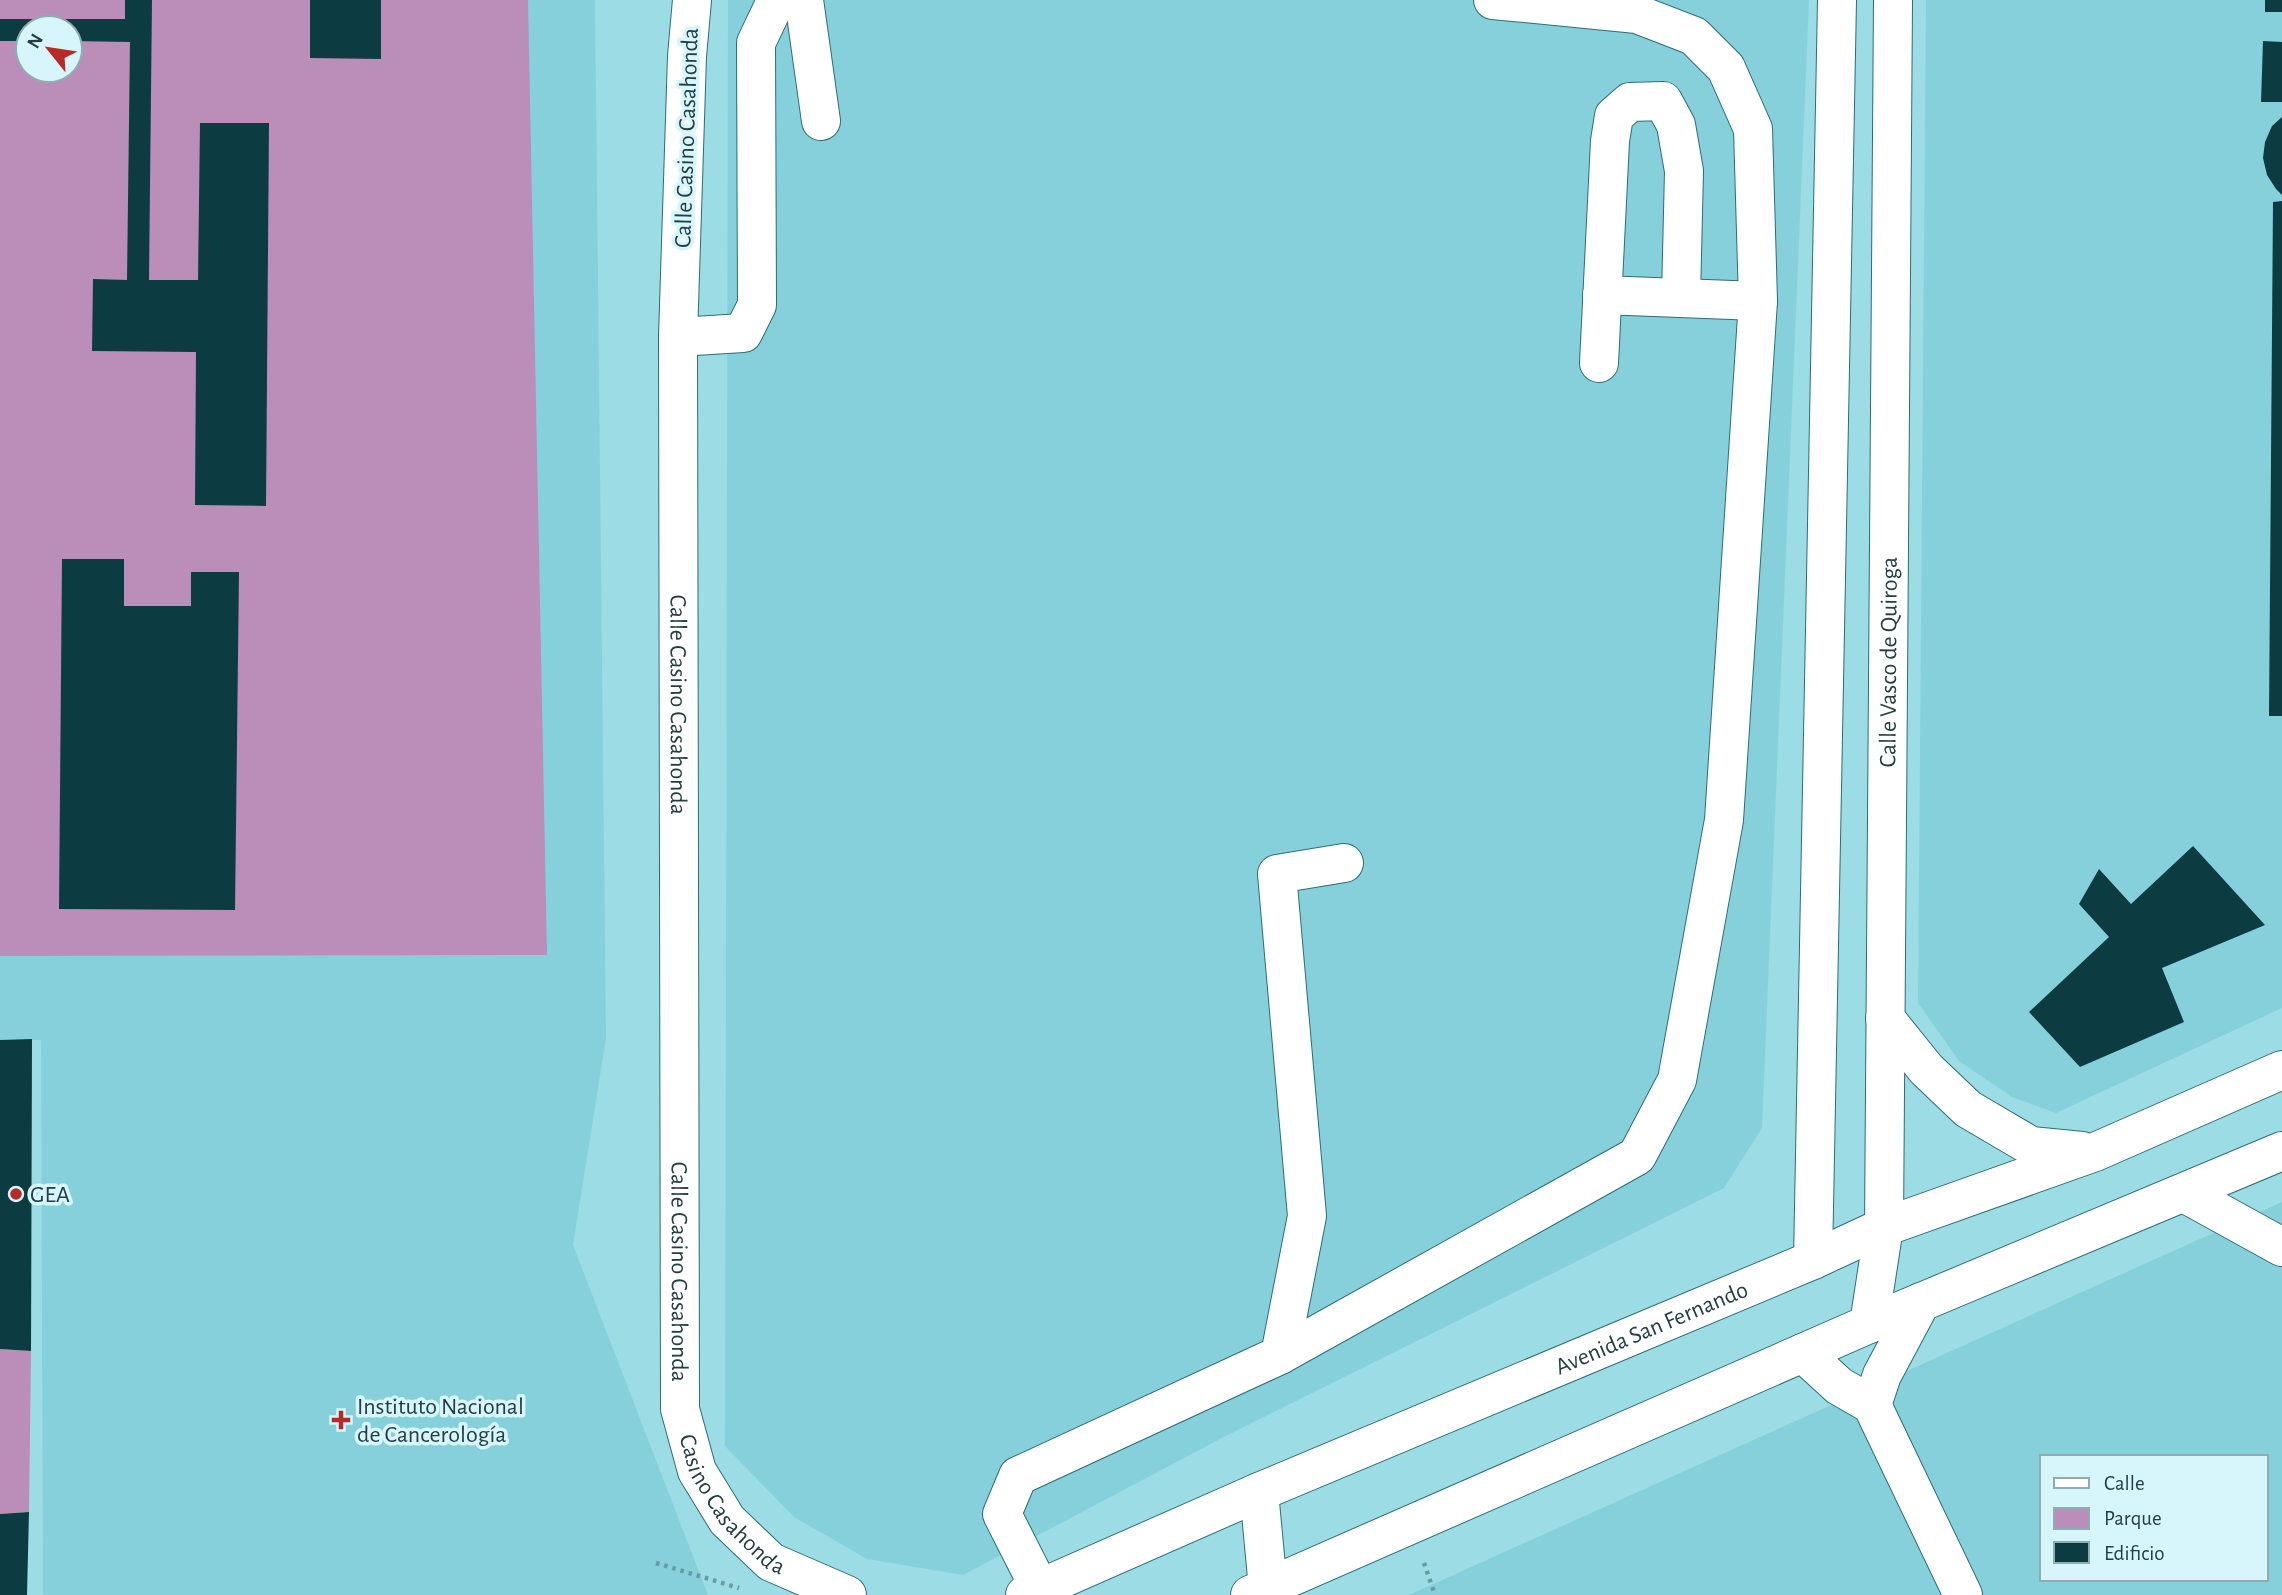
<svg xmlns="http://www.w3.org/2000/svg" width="2282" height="1595" viewBox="0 0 2282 1595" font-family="'Alegreya Sans',sans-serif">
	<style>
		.built { fill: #86d0db; fill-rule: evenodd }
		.green { fill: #bb8db9; fill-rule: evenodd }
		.building { fill: #0c3c42 }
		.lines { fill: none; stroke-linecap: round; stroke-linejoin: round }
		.minor-casing { stroke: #2d6d76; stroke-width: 40 }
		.major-casing { stroke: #2d6d76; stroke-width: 40 }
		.path { stroke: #6a9aa1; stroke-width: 4.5; stroke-dasharray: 3.5 5; stroke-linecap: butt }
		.minor { stroke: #fff; stroke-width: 38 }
		.major { stroke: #fff; stroke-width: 38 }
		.poi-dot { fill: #b82a24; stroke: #d7f6fb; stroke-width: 2.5 }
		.labels { text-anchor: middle; stroke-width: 7; stroke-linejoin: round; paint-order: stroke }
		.street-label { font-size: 24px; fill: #243e42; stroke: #d7f6fb }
		.poi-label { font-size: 24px; fill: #243e42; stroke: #d7f6fb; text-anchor: start }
	</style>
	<rect width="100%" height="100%" fill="#9cdce5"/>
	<path class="built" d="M 0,0 L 595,0 L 606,1038 L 573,1245 L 708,1595 L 43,1595 L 41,1040 L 0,1040 ZM 28,28 L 70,28 L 70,70 L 28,70 Z
		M 728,0 L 1809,0 L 1762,1128 L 1724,1188 L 1220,1439 L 963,1575 L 867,1559 L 794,1517 L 725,1446 Z
		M 1926,0 L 2282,0 L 2282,1008 L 2056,1113 L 2012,1097 L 1959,1061 L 1918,1003 Z
		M 2282,1202 L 2282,1595 L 1409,1595 ZM 2042,1457 L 2266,1457 L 2266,1579 L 2042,1579 Z"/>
	<path class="green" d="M 0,0 L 528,0 L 547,955 L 0,956 ZM 28,28 L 70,28 L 70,70 L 28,70 Z
		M 0,1349 L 31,1351 L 29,1512 L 0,1514 Z"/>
	<path class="building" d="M 125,0 L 152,0 L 149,280 L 198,280 L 200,123 L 269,123 L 266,506 L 195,505 L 196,352 L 92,351 L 93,279 L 127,280 L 130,42 L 70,41 L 70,28 L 28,28 L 28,41 L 0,41 L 0,19 L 125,19 Z
		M 310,0 L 381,0 L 381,59 L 310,58 Z
		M 2265,0 L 2282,0 L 2282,12 L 2265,12 Z
		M 2263,41 L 2282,42 L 2282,102 L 2261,102 Z
		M 2282,117 L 2282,195 L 2276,189 L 2267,175 L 2263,158 L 2265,142 L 2272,126 Z
		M 2282,201 L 2282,716 L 2269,716 L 2273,202 Z
		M 62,559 L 124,559 L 124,606 L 191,606 L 191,572 L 239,572 L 235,910 L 59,909 Z
		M 2193,846 L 2265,925 L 2162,968 L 2184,1022 L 2080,1067 L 2029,1012 L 2109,937 L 2079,904 L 2099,869 L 2131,904 Z
		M 32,1039 L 31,1351 L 0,1349 L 0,1040 Z
		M 29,1512 L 27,1595 L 0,1595 L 0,1514 Z"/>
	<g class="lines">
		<defs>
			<g id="minor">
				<path id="s1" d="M 692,0 L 687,56 L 678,337 L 680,1409 L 697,1471 L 727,1520 L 771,1562 L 847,1595"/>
				<path d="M 804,0 L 821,121"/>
				<path d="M 1602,295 L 1758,301"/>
				<path d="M 678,337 L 743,333 L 757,305 L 756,43 L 775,3 L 785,0"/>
				<path d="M 1599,363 L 1610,141 L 1614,116 L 1630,102 L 1663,101 L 1676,125 L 1684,171 L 1681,297"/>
				<path d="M 2184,1193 L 2282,1247"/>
				<path d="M 1813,1260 L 1837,0"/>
				<path id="s2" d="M 1869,1324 L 1884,1227 L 1893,0"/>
				<path d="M 1803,1353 L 1839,1386 L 1872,1405 L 1963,1595"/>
				<path d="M 1280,1355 L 1637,1156 L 1677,1080 L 1724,820 L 1758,301 L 1753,129 L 1726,68 L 1694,36 L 1637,14 L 1493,0"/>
				<path d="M 1872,1405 L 1882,1375 L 1921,1302"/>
				<path d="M 1039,1587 L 1002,1514 L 1018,1476 L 1280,1355 L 1307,1216 L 1277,874 L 1344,863"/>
			</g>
			<g id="major">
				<path d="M 1885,1018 L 1926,1069 L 1968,1109 L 2031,1146 L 2082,1151"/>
				<path d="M 1259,1492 L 1268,1588"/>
				<path id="s3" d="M 1025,1595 L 1259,1492 L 1813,1260 L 1884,1227 L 2095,1152 L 2282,1070"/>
				<path d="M 1250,1595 L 1869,1324 L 2282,1151"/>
			</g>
		</defs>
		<use href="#minor" class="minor-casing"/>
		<use href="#major" class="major-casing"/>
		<path class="path" d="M 656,1563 L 739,1588
			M 1424,1563 L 1435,1595"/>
		<use href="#minor" class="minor"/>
		<use href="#major" class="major"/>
	</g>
	<g class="poi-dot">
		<circle cx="16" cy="1194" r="7"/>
		<path d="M337.5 1409.5h7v7h7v7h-7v7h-7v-7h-7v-7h7z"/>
	</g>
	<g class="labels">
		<g class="street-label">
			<text transform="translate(686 138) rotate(-88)" y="8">Calle Casino Casahonda</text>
			<text dy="8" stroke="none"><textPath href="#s2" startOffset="663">Calle Vasco de Quiroga</textPath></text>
			<text dy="8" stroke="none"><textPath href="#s1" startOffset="705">Calle Casino Casahonda</textPath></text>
			<text dy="8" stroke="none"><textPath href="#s1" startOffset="1272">Calle Casino Casahonda</textPath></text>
			<text dy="8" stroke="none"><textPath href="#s3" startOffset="681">Avenida San Fernando</textPath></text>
			<text dy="8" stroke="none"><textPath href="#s1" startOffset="1521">Casino Casahonda</textPath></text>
		</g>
		<g class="poi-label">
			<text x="30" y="1202">GEA</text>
			<text x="357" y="1414">Instituto Nacional<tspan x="357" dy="28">de Cancerología</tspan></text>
		</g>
	</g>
	<rect x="2040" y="1455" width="228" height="126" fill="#d7f6fb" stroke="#8facb1" stroke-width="2"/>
	<rect x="2054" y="1478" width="35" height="10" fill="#ffffff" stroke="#8facb1" stroke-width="2"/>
	<text x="2104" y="1490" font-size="21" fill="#243e42">Calle</text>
	<rect x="2054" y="1508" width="35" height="21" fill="#bb8db9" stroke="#8facb1" stroke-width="2"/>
	<text x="2104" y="1525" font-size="21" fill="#243e42">Parque</text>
	<rect x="2054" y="1542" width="35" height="21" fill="#0c3c42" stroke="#8facb1" stroke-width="2"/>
	<text x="2104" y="1560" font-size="21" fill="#243e42">Edificio</text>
	<g transform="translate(49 49) rotate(300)"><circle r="33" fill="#d7f6fb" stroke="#8facb1" stroke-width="2"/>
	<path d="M0-5L12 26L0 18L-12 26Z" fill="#b82a24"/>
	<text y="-10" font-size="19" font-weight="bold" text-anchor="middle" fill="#243e42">N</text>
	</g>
</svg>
